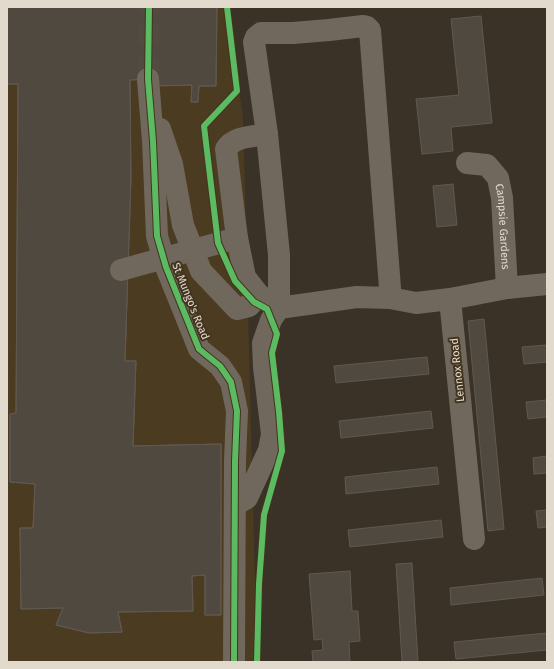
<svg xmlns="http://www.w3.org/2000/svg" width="554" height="669" viewBox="0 0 554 669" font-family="'Fira Sans',sans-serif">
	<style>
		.built { fill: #4b3b20 }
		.building { fill: #50493f; stroke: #605950 }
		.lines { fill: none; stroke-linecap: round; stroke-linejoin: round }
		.minor-tunnel { stroke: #534b3f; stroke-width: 22; stroke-dasharray: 22 11; stroke-linecap: butt }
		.minor { stroke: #70685c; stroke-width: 22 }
		.cycleway-casing { stroke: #42341e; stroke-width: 8 }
		.cycleway { stroke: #5cba63; stroke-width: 6 }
		.labels { text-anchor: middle; stroke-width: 4; stroke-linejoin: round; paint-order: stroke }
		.street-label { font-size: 11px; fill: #e2dacc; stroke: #42341e }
	</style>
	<rect width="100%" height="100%" fill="#3a3226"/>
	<path class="built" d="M 7,7 L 227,7 L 243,117 L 257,662 L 7,662 Z"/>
	<path class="building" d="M 7,7 L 217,7 L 216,86 L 199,86 L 198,102 L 191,102 L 192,85 L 154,86 L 148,79 L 130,80 L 131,178 L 125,361 L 136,361 L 133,446 L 221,444 L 221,615 L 205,615 L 205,575 L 192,576 L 193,611 L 118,612 L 122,632 L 89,633 L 56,625 L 63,608 L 21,609 L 20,528 L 33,528 L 35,484 L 10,482 L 10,414 L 16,413 L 18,84 L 7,84 Z
		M 7,7 L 217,7 L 216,86 L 199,86 L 198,102 L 191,102 L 192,85 L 154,86 L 148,79 L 130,80 L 131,178 L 125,361 L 136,361 L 133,446 L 221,444 L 221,615 L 205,615 L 205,575 L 192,576 L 193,611 L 118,612 L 122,632 L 89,633 L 56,625 L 63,608 L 21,609 L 20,528 L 33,528 L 35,484 L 10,482 L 10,414 L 16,413 L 18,84 L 7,84 Z
		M 481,16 L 492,123 L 451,127 L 453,151 L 422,154 L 416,99 L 459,95 L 451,19 Z
		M 453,184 L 457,225 L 437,227 L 433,186 Z
		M 484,319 L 504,529 L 488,531 L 468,321 Z
		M 547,345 L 547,362 L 524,364 L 522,347 Z
		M 427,357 L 429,374 L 336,383 L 334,366 Z
		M 547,400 L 547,417 L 528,419 L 526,402 Z
		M 431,411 L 433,428 L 341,438 L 339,421 Z
		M 547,456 L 547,473 L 534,474 L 533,458 Z
		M 437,467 L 439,484 L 346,494 L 345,477 Z
		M 547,510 L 547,527 L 538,528 L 536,511 Z
		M 441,520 L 443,537 L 350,547 L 348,530 Z
		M 412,563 L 418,662 L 402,662 L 396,564 Z
		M 350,571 L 352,611 L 358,611 L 360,641 L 349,642 L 350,662 L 313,662 L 312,651 L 323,650 L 322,639 L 314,640 L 309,574 Z
		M 542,578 L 544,595 L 451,605 L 450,588 Z
		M 547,633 L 547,650 L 456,659 L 454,642 Z"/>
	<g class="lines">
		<path class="minor-tunnel" d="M 148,79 L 149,7"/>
		<g class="minor">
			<path d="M 148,79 L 153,141 L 157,236 L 166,267 L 199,349 L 220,366 L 231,382 L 237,411 L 235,461 L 234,662"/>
			<path d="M 160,129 L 172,164 L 183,225 L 201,271 L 237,309 L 249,306 L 259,295"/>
			<path id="s1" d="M 467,163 L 487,165 L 498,178 L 502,198 L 507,288"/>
			<path d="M 121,270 L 237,238"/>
			<path d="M 390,298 L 390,288 L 370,30 L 367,27 L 363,26 L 329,30 L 293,33 L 261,33 L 256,37 L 254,42 L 267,134 C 253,137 234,136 226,149 L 237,238 L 245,277 L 259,295 L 279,308 L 357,297 L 390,298 L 416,303 L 450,299"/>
			<path d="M 235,505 L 247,498 L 269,450 L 272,434 L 264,367 L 263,343 L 271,320 L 279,308 L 279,255 L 267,134"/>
			<path d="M 474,539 L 450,299 L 507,288 L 547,284"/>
		</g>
		<defs>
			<path id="cycleway" d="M 149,7 L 148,79 L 153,141 L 157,236 L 166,267 L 199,349 L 220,366 L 231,382 L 237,411 L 235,461 L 234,662
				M 227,7 L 237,91 L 204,126 L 218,243 L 235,281 L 254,302 L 267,309 L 277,334 L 272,353 L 279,412 L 282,451 L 264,515 L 259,584 L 257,662"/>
		</defs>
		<use href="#cycleway" class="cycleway-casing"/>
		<use href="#cycleway" class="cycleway"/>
	</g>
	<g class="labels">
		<g class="street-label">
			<text dy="4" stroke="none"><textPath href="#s1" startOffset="86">Campsie Gardens</textPath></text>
			<text transform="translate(191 301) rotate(68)" y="4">St Mungo's Road</text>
			<text transform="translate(457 370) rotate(-96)" y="4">Lennox Road</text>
		</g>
	</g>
	<rect width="554" height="669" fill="none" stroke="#e2dacc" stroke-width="16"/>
</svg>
